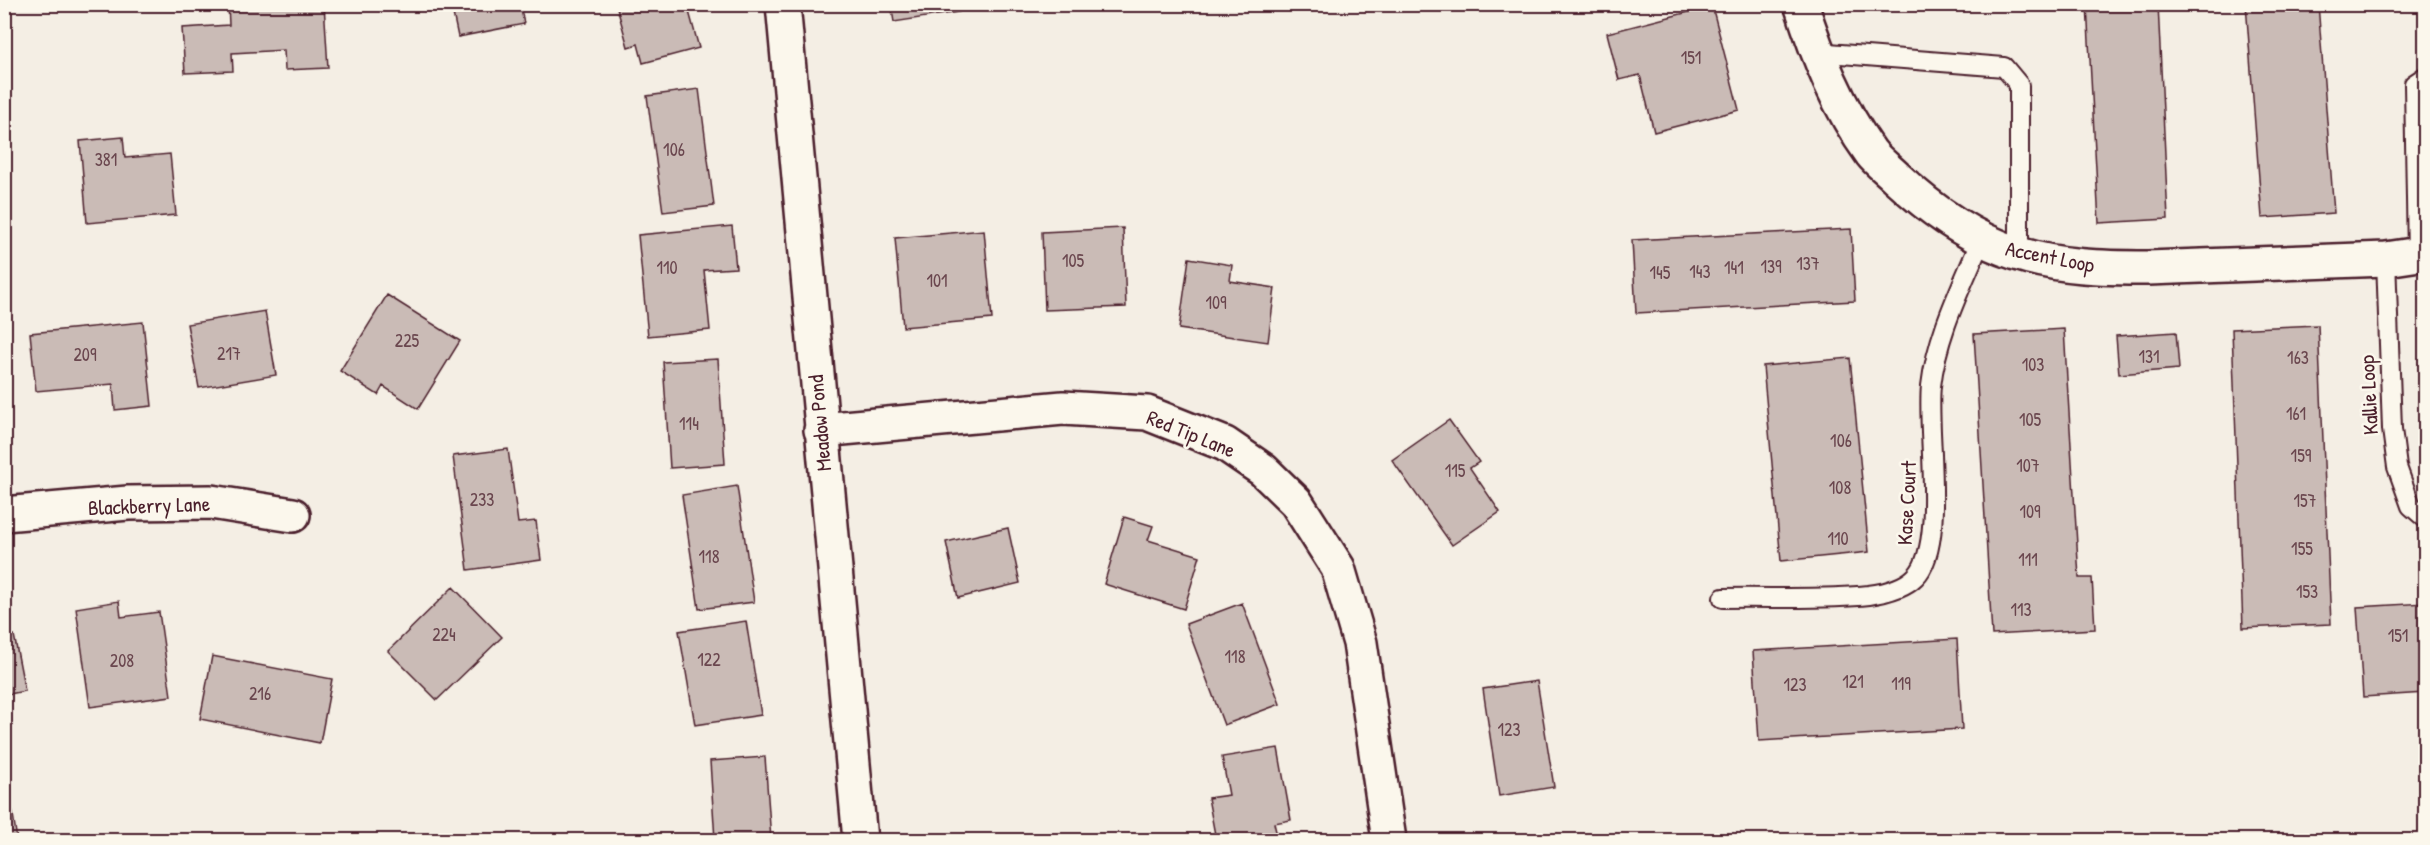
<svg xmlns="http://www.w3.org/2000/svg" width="2430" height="845" viewBox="0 0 2430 845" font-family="'Patrick Hand',sans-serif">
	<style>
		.building { fill: #cabbb6; stroke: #4a1f2b; stroke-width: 1.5 }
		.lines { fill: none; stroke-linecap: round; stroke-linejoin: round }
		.service-casing { stroke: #4a1f2b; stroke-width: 22 }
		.minor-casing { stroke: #4a1f2b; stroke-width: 38 }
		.service { stroke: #fbf7ec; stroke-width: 18 }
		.minor { stroke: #fbf7ec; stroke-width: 33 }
		.labels { text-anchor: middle; stroke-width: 5; stroke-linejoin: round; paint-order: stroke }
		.number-label { font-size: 18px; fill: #6a464e }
		.street-label { font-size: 21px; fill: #4a1f2b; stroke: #fbf7ec }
	</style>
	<rect width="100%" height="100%" fill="#f4eee4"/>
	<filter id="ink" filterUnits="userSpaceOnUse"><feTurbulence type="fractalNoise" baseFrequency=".0167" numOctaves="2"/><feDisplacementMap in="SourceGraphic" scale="12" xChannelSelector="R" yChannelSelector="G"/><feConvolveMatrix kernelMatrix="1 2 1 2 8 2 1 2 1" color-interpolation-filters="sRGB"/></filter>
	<g filter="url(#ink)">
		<path class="building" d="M 228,4 L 324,4 L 328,68 L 285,70 L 284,50 L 232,53 L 233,71 L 185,73 L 182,28 L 229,25 Z
			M 451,4 L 520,4 L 524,24 L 458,37 Z
			M 616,4 L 687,4 L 699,48 L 643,63 L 638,44 L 628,47 Z
			M 891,4 L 957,4 L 959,12 L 894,22 Z
			M 2158,4 L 2168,219 L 2099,223 L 2087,5 Z
			M 2246,4 L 2318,4 L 2334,213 L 2262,218 Z
			M 1712,6 L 1739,110 L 1654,132 L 1640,75 L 1619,80 L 1607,33 Z
			M 699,89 L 714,206 L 663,212 L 647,96 Z
			M 123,137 L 125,158 L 170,154 L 176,215 L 87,223 L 80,141 Z
			M 732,226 L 736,268 L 704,270 L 710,330 L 648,336 L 638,235 Z
			M 1123,228 L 1126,307 L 1045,310 L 1042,232 Z
			M 1851,229 L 1855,301 L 1636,313 L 1632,240 Z
			M 984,230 L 992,319 L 903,327 L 895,238 Z
			M 1189,258 L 1232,265 L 1230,281 L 1275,288 L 1268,342 L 1179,329 Z
			M 387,295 L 460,341 L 418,409 L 383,386 L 378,395 L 340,371 Z
			M 265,311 L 276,375 L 199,388 L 187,324 Z
			M 143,322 L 152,406 L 115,410 L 113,384 L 36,391 L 30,333 Z
			M 2318,325 L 2331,624 L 2243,628 L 2232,329 Z
			M 2064,329 L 2079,578 L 2092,578 L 2095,629 L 1992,635 L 1974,334 Z
			M 2176,332 L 2179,369 L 2119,374 L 2116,336 Z
			M 1850,358 L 1869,552 L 1781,561 L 1763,366 Z
			M 718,359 L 725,464 L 670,468 L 663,362 Z
			M 1449,420 L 1479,462 L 1470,468 L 1500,512 L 1452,545 L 1392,460 Z
			M 508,449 L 518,523 L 536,521 L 541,560 L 468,570 L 453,456 Z
			M 737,486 L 754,602 L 699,609 L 682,495 Z
			M 1124,517 L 1153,526 L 1148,540 L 1200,556 L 1184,609 L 1104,584 Z
			M 1008,528 L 1020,583 L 958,598 L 946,542 Z
			M 453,587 L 502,637 L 437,700 L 388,651 Z
			M 119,601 L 121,617 L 159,612 L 171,696 L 90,707 L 76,608 Z
			M 1242,603 L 1280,704 L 1224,725 L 1186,624 Z
			M 2426,603 L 2425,693 L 2363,697 L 2357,607 Z
			M 746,621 L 761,715 L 695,725 L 679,631 Z
			M 14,635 L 25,691 L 4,695 L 4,637 Z
			M 1957,639 L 1962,729 L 1759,741 L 1753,651 Z
			M 212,656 L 332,679 L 320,743 L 200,719 Z
			M 1537,681 L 1554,787 L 1499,796 L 1483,689 Z
			M 1278,748 L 1291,820 L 1274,823 L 1278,840 L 1216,840 L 1208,798 L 1229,795 L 1222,757 Z
			M 765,757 L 771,840 L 715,840 L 710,761 Z
			M 12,808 L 17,840 L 4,840 L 4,810 Z"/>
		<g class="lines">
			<defs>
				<path id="service" d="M 1816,52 L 2004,67 L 2019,85 L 2019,254
					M 2417,255 L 2414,84 L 2426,76
					M 2386,259 L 2392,429 L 2397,467 L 2411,506 L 2426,519
					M 1723,598 C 1770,597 1823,600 1869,595 C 1883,593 1904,588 1915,577 C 1947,547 1926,430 1931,386 C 1937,334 1961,288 1981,240"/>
				<path id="minor" d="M 783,4 L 860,840
					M 1801,4 C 1818,57 1838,107 1871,153 C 1878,162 1889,170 1897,178 C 1932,211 1970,238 2016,253 C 2057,267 2105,268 2148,268 L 2386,259 L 2426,253
					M 821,430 L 1063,408 L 1147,413 L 1225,444 L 1263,470 L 1296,502 L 1338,568 L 1360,643 L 1389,840
					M 4,514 L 128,503 L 211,502 L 293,515"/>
			</defs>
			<use href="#service" class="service-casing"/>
			<use href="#minor" class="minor-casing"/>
			<use href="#service" class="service"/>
			<use href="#minor" class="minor"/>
		</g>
	</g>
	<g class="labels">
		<g class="number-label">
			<text x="1691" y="64">151</text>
			<text x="674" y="156">106</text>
			<text x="106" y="166">381</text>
			<text x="1073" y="267">105</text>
			<text x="1808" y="270">137</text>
			<text x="1771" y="273">139</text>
			<text x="667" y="274">110</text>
			<text x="1734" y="274">141</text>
			<text x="1700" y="278">143</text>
			<text x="1660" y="279">145</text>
			<text x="937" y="287">101</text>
			<text x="1216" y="309">109</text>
			<text x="407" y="347">225</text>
			<text x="229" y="360">217</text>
			<text x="85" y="361">209</text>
			<text x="2149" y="363">131</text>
			<text x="2298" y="364">163</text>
			<text x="2033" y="371">103</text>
			<text x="2296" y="420">161</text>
			<text x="2030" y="426">105</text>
			<text x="689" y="430">114</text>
			<text x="1841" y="447">106</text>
			<text x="2301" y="462">159</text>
			<text x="2028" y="472">107</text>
			<text x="1455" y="477">115</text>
			<text x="1840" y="494">108</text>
			<text x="482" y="506">233</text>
			<text x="2305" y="507">157</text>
			<text x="2030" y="518">109</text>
			<text x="1838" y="545">110</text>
			<text x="2302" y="555">155</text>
			<text x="709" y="563">118</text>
			<text x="2028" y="566">111</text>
			<text x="2307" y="598">153</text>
			<text x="2021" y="616">113</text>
			<text x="444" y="641">224</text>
			<text x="2398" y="642">151</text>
			<text x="1235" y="663">118</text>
			<text x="709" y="666">122</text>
			<text x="122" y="667">208</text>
			<text x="1853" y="688">121</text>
			<text x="1901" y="690">119</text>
			<text x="1795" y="691">123</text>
			<text x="260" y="700">216</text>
			<text x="1509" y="736">123</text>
		</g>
		<g class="street-label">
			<text transform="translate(2050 257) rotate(11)" y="7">Accent Loop</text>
			<text transform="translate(2369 395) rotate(-93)" y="7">Kallie Loop</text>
			<text transform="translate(820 423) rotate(-95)" y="7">Meadow Pond</text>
			<text transform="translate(1191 434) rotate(22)" y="7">Red Tip Lane</text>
			<text transform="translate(1907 503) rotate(-87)" y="7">Kase Court</text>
			<text transform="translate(149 506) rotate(-2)" y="7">Blackberry Lane</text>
		</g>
	</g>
	<rect width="2430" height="845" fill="none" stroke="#fbf7ec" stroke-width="24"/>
	<rect x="12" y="12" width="2406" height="821" fill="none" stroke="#4a1f2b" stroke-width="2" filter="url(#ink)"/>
</svg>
